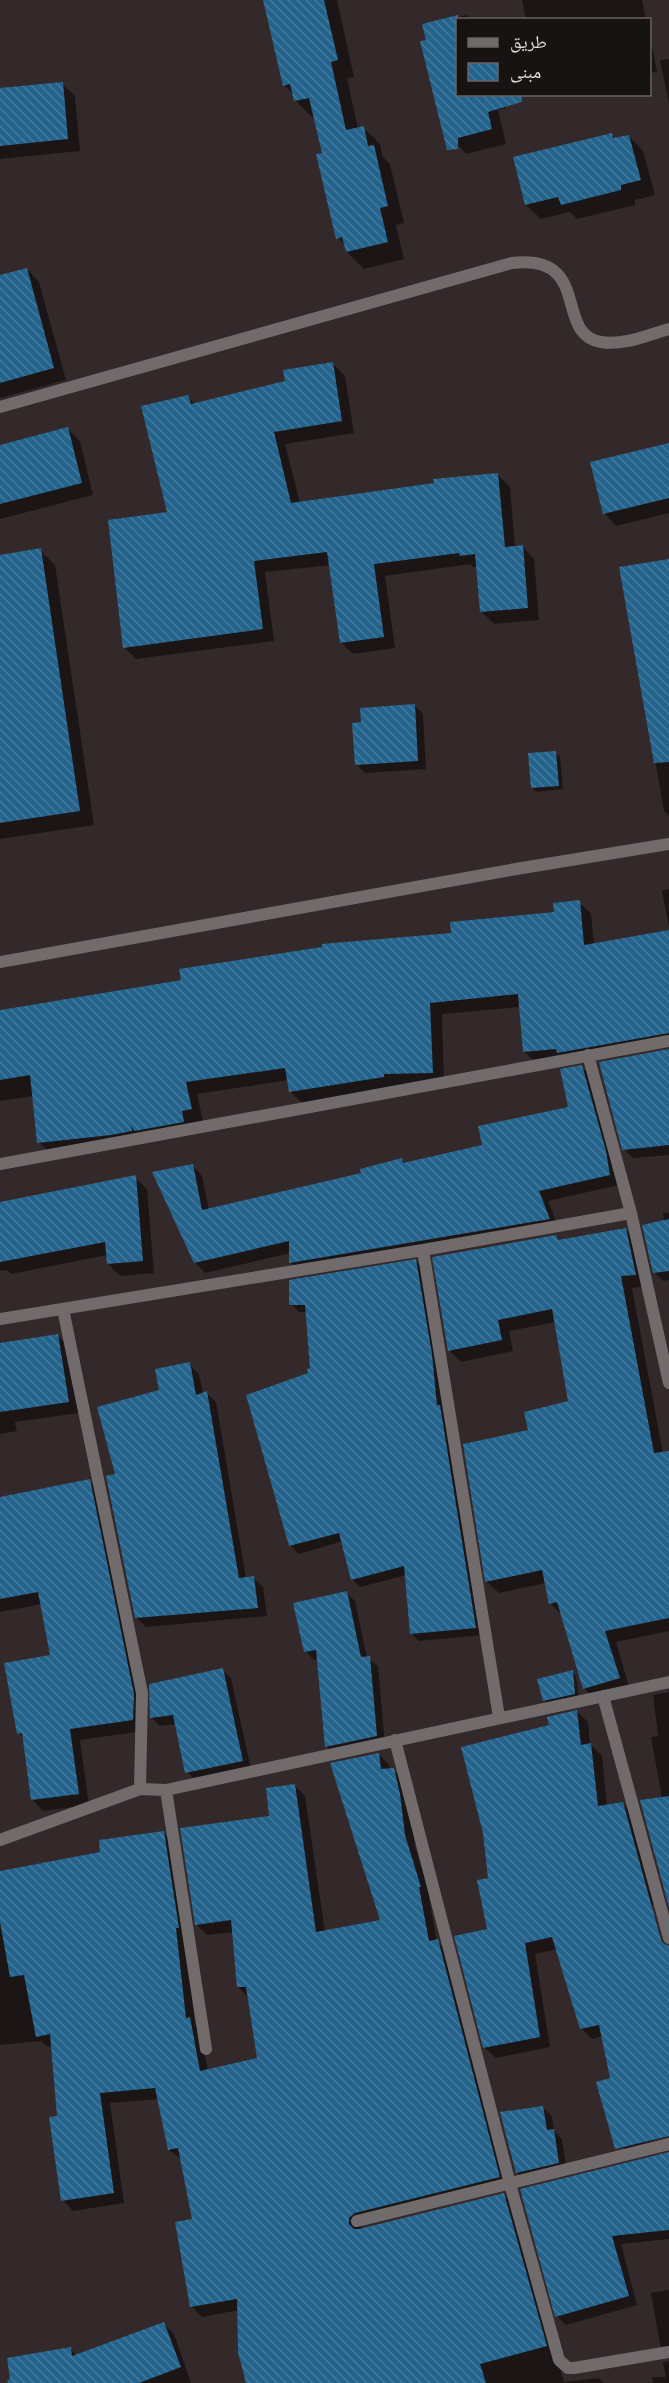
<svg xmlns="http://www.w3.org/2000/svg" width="669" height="2383" viewBox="0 0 669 2383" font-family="Bitter,'Noto Naskh Arabic',serif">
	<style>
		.shadow { fill: #0007 }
		.building { fill: url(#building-back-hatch) }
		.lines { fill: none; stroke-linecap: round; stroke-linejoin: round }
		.minor { stroke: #716b6c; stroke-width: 12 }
	</style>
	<defs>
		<pattern id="building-back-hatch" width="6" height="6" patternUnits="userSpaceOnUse" patternTransform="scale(1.5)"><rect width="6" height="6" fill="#24638c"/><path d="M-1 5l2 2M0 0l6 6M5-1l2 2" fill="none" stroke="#44799c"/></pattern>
	</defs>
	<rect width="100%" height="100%" fill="#34292a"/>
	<path class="shadow" d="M 264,0 L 337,0 L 354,77 L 347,78 L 358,129 L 363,127 L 380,144 L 383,157 L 390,164 L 404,223 L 396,225 L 404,259 L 364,269 L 347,252 L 346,246 L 338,238 L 324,154 L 315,117 L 312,117 L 295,100 L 294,95 L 284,85 Z
		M 522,0 L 642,0 L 646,20 L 526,20 Z
		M 467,15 L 472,20 L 458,20 L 458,94 L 503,94 L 506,108 L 498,110 L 506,144 L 466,154 L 452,139 L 424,25 Z
		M 650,35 L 657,72 L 650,73 Z
		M 669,59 L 669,104 L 660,60 Z
		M 62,84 L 75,96 L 80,151 L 0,159 L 0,89 Z
		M 611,134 L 616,139 L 629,136 L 643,151 L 655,195 L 635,200 L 635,205 L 577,219 L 570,212 L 541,219 L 526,205 Z
		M 27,269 L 39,282 L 66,380 L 0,398 L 0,277 Z
		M 333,364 L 345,376 L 354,433 L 285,444 L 300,503 L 498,475 L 510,487 L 515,547 L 522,546 L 534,559 L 539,620 L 494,624 L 482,612 L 478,567 L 473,567 L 471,564 L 385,576 L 395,648 L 353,654 L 341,642 L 331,565 L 265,572 L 274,641 L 136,659 L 124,647 L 169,513 L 188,397 L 195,404 L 287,382 Z
		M 68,429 L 80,441 L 93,495 L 0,519 L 0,446 Z
		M 669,445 L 669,513 L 616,526 L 604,513 Z
		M 40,550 L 55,565 L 94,825 L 0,839 L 0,556 Z
		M 669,560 L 669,816 L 664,811 L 621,568 Z
		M 414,705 L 423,714 L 426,769 L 365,773 L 356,764 L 363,724 Z
		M 556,753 L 560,757 L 563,789 L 536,792 L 532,787 Z
		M 669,889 L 669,927 L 662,891 Z
		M 579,902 L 591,914 L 594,944 L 669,931 L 669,1035 L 536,1063 L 524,1051 L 520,1007 L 442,1014 L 444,1084 L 395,1085 L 395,1088 L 302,1103 L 290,1091 L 289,1080 L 197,1094 L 203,1121 L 51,1154 L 39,1142 L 34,1096 L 0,1101 L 0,1010 L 453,935 L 556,913 Z
		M 582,1067 L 592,1077 L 619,1185 L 548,1201 L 559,1229 L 301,1273 L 291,1263 L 291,1253 L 205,1273 L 195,1262 L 192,1165 L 202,1176 L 209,1210 L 363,1174 L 402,1160 L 405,1164 L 484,1146 L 570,1108 Z
		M 669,1087 L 669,1155 L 633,1158 L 624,1149 Z
		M 135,1177 L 147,1189 L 154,1273 L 120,1276 L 108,1264 L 107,1255 L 11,1274 L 7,1270 L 0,1271 L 0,1204 Z
		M 663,1213 L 669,1213 L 669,1280 L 663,1281 L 654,1272 L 664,1222 Z
		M 625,1229 L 637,1241 L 647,1286 L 632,1288 L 663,1453 L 669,1452 L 669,1631 L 616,1642 L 630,1690 L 596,1700 L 584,1688 L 562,1615 L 550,1603 L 546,1583 L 499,1593 L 487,1582 L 465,1445 L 530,1431 L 569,1403 L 556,1322 L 509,1331 L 513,1351 L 461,1362 L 449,1350 L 555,1236 L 560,1241 Z
		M 416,1261 L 424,1269 L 483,1635 L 419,1641 L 411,1633 L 407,1575 L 360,1587 L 352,1579 L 343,1541 L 299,1554 L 291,1546 L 248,1396 L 310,1374 L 312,1369 L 307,1312 L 299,1312 L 291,1304 Z
		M 57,1335 L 69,1347 L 79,1413 L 15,1422 L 17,1431 L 0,1434 L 0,1344 Z
		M 189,1364 L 199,1374 L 203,1394 L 207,1393 L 216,1402 L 246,1578 L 253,1577 L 263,1587 L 267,1616 L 146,1627 L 136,1617 L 117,1475 L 161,1391 Z
		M 89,1481 L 100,1492 L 144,1731 L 80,1740 L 89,1805 L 43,1811 L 32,1799 L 25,1739 L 19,1733 L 52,1656 L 42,1604 L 0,1612 L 0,1498 Z
		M 346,1593 L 355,1601 L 367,1658 L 378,1666 L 385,1745 L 336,1755 L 327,1747 L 318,1660 L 314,1660 L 306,1652 Z
		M 222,1670 L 231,1678 L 251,1769 L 196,1781 L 187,1772 L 176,1724 L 160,1726 L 151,1717 Z
		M 572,1672 L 576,1676 L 579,1698 L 548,1704 L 544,1700 Z
		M 669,1692 L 669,1892 L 662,1798 L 651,1737 L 658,1736 L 653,1695 Z
		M 577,1712 L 588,1722 L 590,1744 L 602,1756 L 607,1806 L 623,1804 L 634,1815 L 658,1904 L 650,1905 L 669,1999 L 669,2136 L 625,2149 L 614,2139 L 611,2079 L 603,2036 L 592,2039 L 581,2028 L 557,1949 L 535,1954 L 550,2047 L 496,2058 L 485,2048 L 489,1879 L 550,1726 Z
		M 379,1754 L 389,1765 L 390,1770 L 393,1770 L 404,1780 L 410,1805 L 415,1847 L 431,1897 L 429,1898 L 437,1941 L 448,1952 L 509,2188 L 366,2223 L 357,2231 L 504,2195 L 514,2206 L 564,2382 L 599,2378 L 604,2383 L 248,2383 L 239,2310 L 202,2317 L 191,2306 L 193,2220 L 182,2160 L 169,2150 L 159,2099 L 110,2103 L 124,2203 L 73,2211 L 63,2200 L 53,2046 L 48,2047 L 41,2041 L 0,2045 L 0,1889 L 163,1832 L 174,1843 L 195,2024 L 200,2030 L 208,2071 L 258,2060 L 249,1998 L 238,1987 L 234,1932 L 207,1935 L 197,1925 L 295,1786 L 305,1796 L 325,1932 L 381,1921 Z
		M 543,2108 L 552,2116 L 554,2131 L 562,2139 L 566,2164 L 526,2181 L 517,2173 Z
		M 669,2165 L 669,2239 L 621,2244 L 637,2305 L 566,2325 L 557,2316 L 522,2190 Z
		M 669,2290 L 669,2354 L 660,2345 L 651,2293 Z
		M 164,2324 L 174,2334 L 191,2383 L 13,2383 L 70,2348 L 77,2356 Z
		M 669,2361 L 669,2383 L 653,2383 L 652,2377 L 666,2377 L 663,2363 Z"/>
	<path class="building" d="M 263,0 L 324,0 L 338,60 L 331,62 L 346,130 L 364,126 L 368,146 L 374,145 L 388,206 L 380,208 L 388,242 L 346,252 L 342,237 L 336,239 L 316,154 L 322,153 L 309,98 L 294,101 L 290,84 L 283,86 Z
		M 458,15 L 458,94 L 521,94 L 522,102 L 488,112 L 492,129 L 458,138 L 458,149 L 447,150 L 420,41 L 426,40 L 422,24 Z
		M 63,82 L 68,139 L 0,146 L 0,88 Z
		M 612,133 L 613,138 L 629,135 L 641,180 L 621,185 L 621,190 L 561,205 L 558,197 L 525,205 L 513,157 Z
		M 27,268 L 54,368 L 0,383 L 0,275 Z
		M 333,362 L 342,421 L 274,432 L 291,503 L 434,483 L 433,479 L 498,473 L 505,547 L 523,545 L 528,608 L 480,612 L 475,554 L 460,556 L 459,553 L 374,564 L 384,637 L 340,643 L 327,552 L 254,561 L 263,629 L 123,648 L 108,520 L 167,512 L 141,406 L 188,395 L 191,404 L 285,381 L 283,370 Z
		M 68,427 L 82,483 L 0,504 L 0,445 Z
		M 669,443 L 669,498 L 603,514 L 590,462 Z
		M 41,548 L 80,811 L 0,823 L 0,555 Z
		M 669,559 L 669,762 L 654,763 L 619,567 Z
		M 415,704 L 418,761 L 355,765 L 352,723 L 361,722 L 360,708 Z
		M 556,751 L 559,786 L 531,788 L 528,753 Z
		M 580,900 L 584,945 L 669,930 L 669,1033 L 557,1053 L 556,1049 L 523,1052 L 518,994 L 430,1003 L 433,1073 L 384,1074 L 384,1077 L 289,1092 L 285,1068 L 186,1082 L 192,1109 L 182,1111 L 184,1122 L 134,1131 L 131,1125 L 132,1131 L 111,1135 L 37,1143 L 30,1075 L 0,1080 L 0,1010 L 181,980 L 179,969 L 322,947 L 322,944 L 451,933 L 450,922 L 554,912 L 553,903 Z
		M 669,1049 L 669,1145 L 622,1150 L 599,1062 Z
		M 582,1065 L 606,1151 L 610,1175 L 539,1191 L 550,1219 L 289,1263 L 289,1241 L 194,1263 L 152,1172 L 193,1164 L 202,1210 L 361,1173 L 360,1169 L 402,1158 L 403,1163 L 482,1145 L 478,1126 L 568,1107 L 560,1069 Z
		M 136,1175 L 143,1261 L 107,1264 L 105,1242 L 0,1262 L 0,1202 Z
		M 669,1219 L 669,1271 L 653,1273 L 642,1225 Z
		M 626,1228 L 636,1275 L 621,1276 L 654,1453 L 669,1451 L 669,1618 L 605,1631 L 620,1678 L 583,1689 L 557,1602 L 549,1604 L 542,1570 L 485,1582 L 463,1444 L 528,1430 L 524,1412 L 568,1401 L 552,1309 L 498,1320 L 502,1340 L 448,1351 L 432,1257 L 556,1235 L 558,1240 Z
		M 416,1259 L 432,1354 L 437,1405 L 440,1405 L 476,1628 L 410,1634 L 404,1566 L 351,1580 L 339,1533 L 289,1546 L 246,1395 L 308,1373 L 307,1369 L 310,1368 L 305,1305 L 289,1305 L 289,1280 Z
		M 58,1334 L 69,1402 L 0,1412 L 0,1343 Z
		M 190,1362 L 196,1395 L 207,1391 L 239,1578 L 254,1576 L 258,1608 L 135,1618 L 106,1476 L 115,1474 L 97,1407 L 159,1390 L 155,1369 Z
		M 90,1479 L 134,1694 L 133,1720 L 70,1729 L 79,1794 L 31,1800 L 22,1733 L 17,1734 L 4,1663 L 50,1655 L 38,1592 L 0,1599 L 0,1497 Z
		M 347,1591 L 361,1657 L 370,1656 L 377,1736 L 325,1747 L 316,1650 L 304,1652 L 293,1603 Z
		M 223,1668 L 243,1761 L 185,1773 L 173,1715 L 150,1718 L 149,1684 Z
		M 573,1670 L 575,1694 L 543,1701 L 537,1679 Z
		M 577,1710 L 581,1745 L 591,1743 L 598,1806 L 623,1802 L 661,1940 L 664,1944 L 669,1946 L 669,2136 L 615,2149 L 596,2082 L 610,2078 L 599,2025 L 580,2029 L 552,1937 L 525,1943 L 540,2037 L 483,2048 L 454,1936 L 487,1929 L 477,1880 L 488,1878 L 483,1833 L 461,1747 L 549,1725 L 547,1717 Z
		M 379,1753 L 381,1769 L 394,1768 L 400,1794 L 405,1835 L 421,1887 L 419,1887 L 429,1941 L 438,1939 L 500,2177 L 355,2213 L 349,2218 L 349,2224 L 354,2229 L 359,2229 L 504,2193 L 547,2346 L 480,2364 L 486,2383 L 246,2383 L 238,2352 L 237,2299 L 190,2307 L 175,2222 L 192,2219 L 178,2148 L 168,2150 L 155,2088 L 100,2093 L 114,2193 L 61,2201 L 49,2117 L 57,2116 L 50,2034 L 36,2037 L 24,1975 L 10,1977 L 0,1922 L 0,1871 L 100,1852 L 99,1840 L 164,1831 L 179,1928 L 176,1928 L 186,2018 L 190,2017 L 200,2071 L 257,2058 L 246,1987 L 237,1987 L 231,1920 L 195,1925 L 180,1828 L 269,1816 L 266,1788 L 295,1784 L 316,1932 L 380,1920 L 330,1763 Z
		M 669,1796 L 669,1907 L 640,1800 Z
		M 543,2106 L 547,2130 L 554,2129 L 559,2163 L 516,2173 L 500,2112 Z
		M 669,2152 L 669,2230 L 612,2236 L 629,2296 L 555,2317 L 520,2189 Z
		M 164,2322 L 181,2367 L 139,2383 L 8,2383 L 7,2380 L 10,2379 L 7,2358 L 71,2347 L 72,2356 Z"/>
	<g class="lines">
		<path class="minor" d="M 0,407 L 512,263 C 593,254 553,334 601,342 C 623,346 648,335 669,329
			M 0,962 L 516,869 L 669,844
			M 588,1055 L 631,1213 L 669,1383
			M 0,1164 L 669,1041
			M 423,1250 L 499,1717
			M 63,1309 L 142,1693 L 140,1789
			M 0,1319 L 423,1250 L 631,1213
			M 603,1696 L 669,1938
			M 395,1740 L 510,2184 L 559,2360 L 568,2368 L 574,2368 L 669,2352
			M 166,1790 L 206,2049
			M 0,1840 L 140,1789 L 166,1790 L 669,1682
			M 357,2221 L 669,2144"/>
	</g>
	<rect x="456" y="18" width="195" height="78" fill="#181313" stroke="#696363" stroke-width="1.5"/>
	<rect x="468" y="38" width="30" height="9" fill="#716b6c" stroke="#696363" stroke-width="1.5"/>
	<text x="510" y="48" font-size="18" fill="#e2dbdb">طريق</text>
	<rect x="468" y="63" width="30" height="18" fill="url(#building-back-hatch)" stroke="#696363" stroke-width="1.5"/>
	<text x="510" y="78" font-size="18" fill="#e2dbdb">مبنى</text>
</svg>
